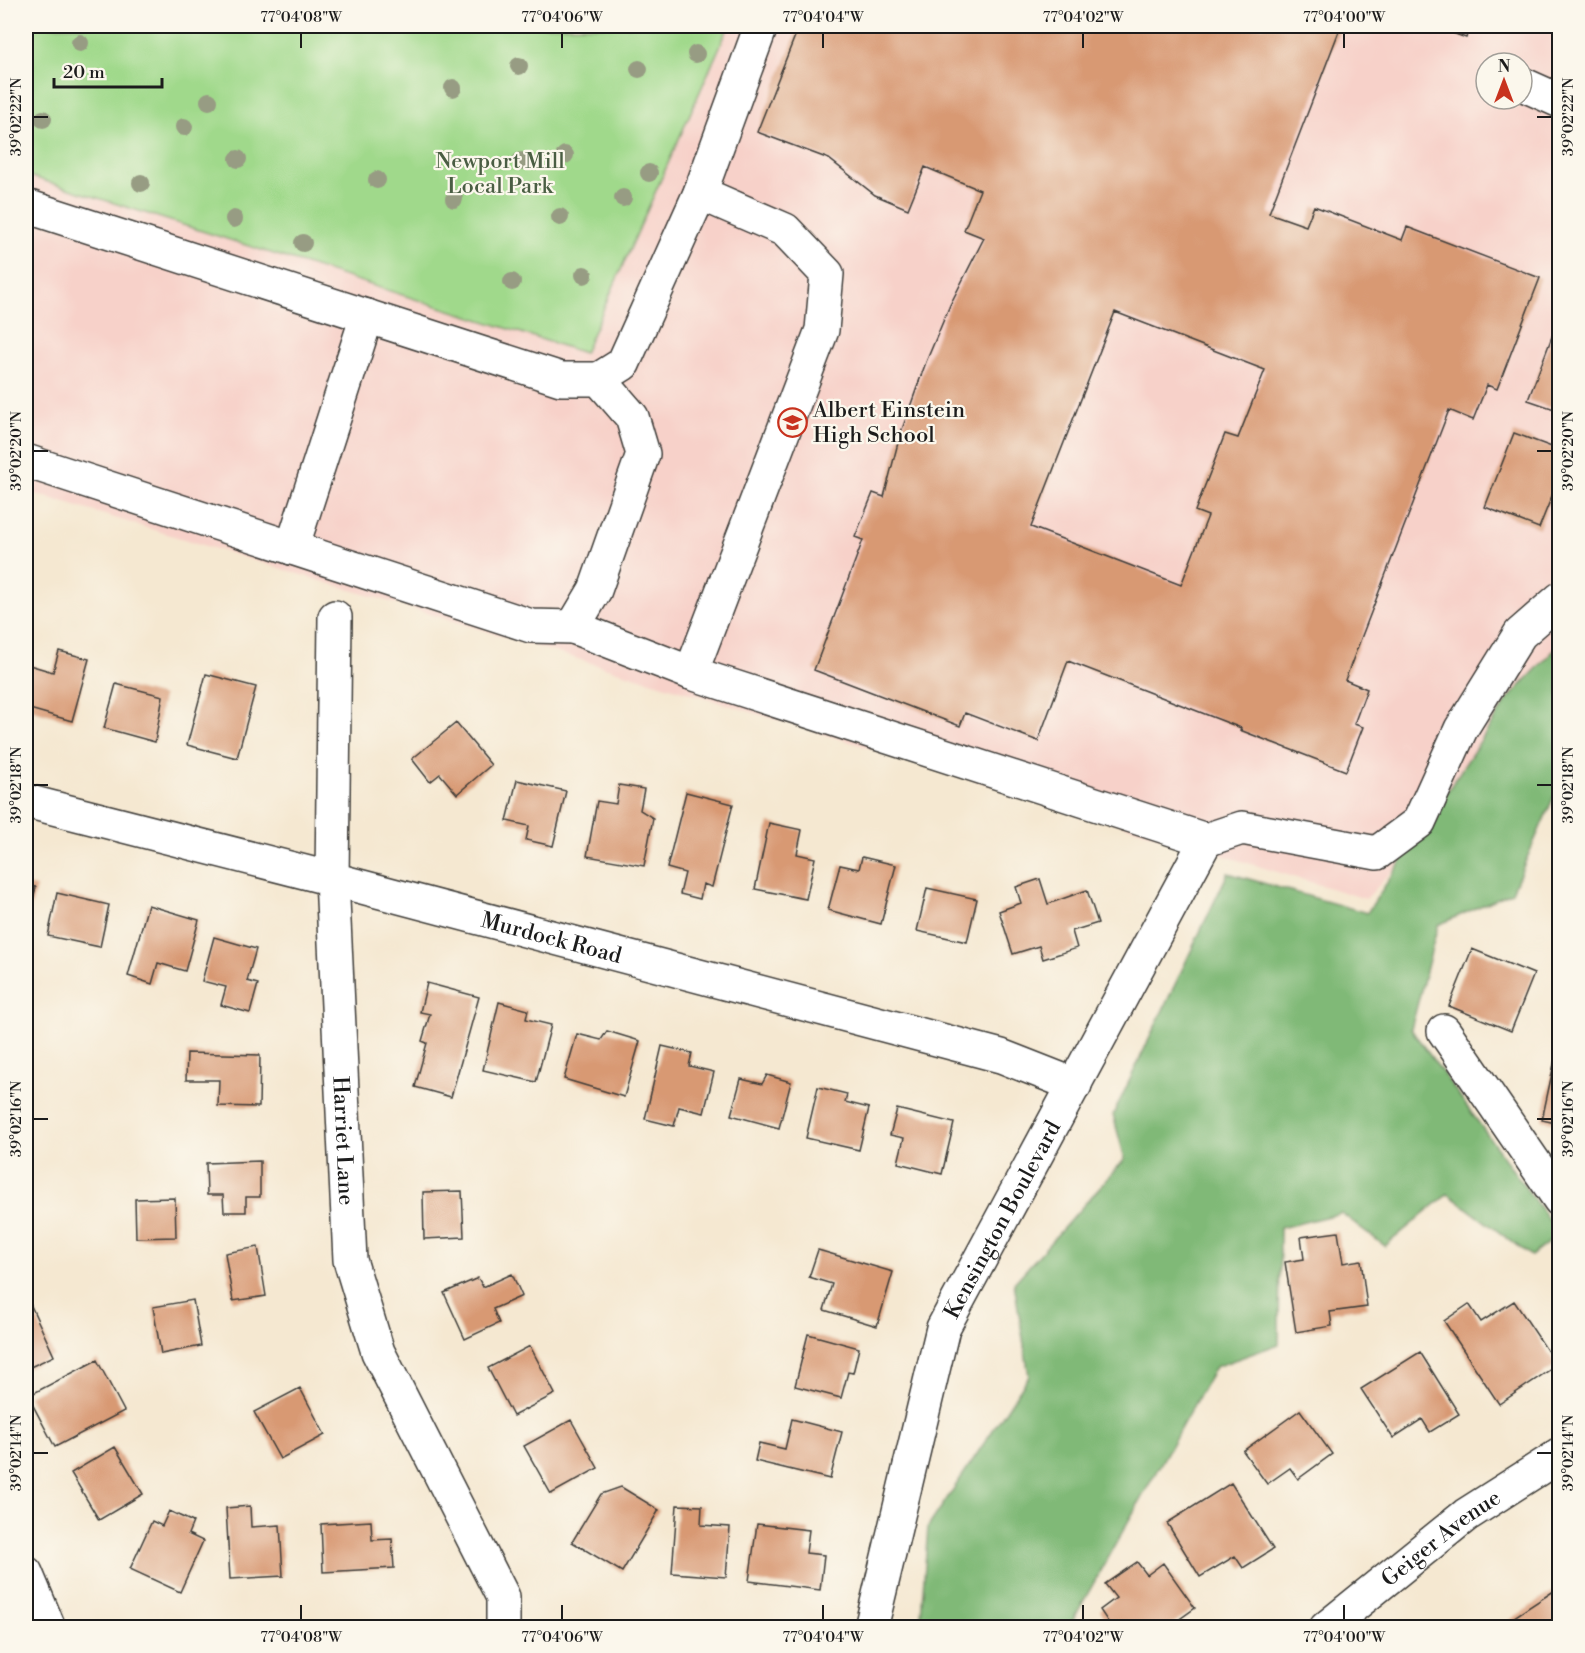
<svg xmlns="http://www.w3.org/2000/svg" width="1585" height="1653" viewBox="0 0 1585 1653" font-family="'Libre Bodoni',serif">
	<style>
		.built { fill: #f7d1c9; fill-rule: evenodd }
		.green { fill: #a0d98b; stroke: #5e7a54; stroke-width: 1.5 }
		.forest { fill: #80b977; stroke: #4e6a4a; stroke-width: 1.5 }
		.building { fill: #d89973; fill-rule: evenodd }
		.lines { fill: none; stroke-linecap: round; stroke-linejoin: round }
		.minor-casing { stroke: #3d3b37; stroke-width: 36 }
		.minor { stroke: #fff; stroke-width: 33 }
		.tree { fill: #979c83 }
		.ticks { fill: none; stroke: #1c1c1c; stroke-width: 2 }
		.labels { text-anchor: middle; stroke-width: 4.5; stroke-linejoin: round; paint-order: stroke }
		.park-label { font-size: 22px; fill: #4a5e43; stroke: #fbf7ec }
		.poi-label { font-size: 22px; fill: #1c1c1c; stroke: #fbf7ec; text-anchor: start }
		.street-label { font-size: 22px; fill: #1c1c1c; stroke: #fbf7ec }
		.neatline { fill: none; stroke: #1c1c1c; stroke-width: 2 }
		.ticks-label { font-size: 15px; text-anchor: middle; fill: #1c1c1c }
	</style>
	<rect width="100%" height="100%" fill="#fbf7ec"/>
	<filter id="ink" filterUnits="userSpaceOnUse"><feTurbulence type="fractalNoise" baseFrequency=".0167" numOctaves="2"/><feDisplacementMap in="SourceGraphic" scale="12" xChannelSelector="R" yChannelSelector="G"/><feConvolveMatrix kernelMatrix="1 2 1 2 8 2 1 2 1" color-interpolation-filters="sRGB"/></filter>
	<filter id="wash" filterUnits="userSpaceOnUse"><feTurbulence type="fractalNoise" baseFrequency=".008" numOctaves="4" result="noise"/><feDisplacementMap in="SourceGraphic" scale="24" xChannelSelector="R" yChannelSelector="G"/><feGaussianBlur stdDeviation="1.35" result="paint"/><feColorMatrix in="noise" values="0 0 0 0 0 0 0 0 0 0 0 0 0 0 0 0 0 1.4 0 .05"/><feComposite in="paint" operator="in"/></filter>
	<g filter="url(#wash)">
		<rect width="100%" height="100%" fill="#f5e8d1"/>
		<path class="built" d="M 729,26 L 1559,26 L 1559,694 L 1366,899 L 26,491 L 26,175 L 583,353 ZM 1486,63 L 1522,63 L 1522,99 L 1486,99 Z"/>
		<path class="green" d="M 26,26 L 729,26 L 584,353 L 26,175 Z"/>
		<path class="forest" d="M 1559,645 L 1559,785 L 1512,892 L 1438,925 L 1411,1029 L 1559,1234 L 1531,1256 L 1448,1194 L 1385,1246 L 1341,1213 L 1280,1228 L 1279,1344 L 1215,1367 L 1069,1627 L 920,1628 L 928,1527 L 1029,1376 L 1014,1283 L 1125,1159 L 1113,1115 L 1228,873 L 1367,913 L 1508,699 Z"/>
		<g id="blocks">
			<path class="building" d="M 799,26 L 1341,26 L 1269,213 L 1306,226 L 1314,206 L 1402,240 L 1407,227 L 1540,278 L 1497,389 L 1487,385 L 1473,420 L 1449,410 L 1345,680 L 1367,689 L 1354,724 L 1363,727 L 1346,771 L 1240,730 L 1241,728 L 1068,661 L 1038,741 L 965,713 L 960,726 L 814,670 L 863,540 L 855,537 L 873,493 L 884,497 L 900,435 L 926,362 L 950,305 L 984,238 L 964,230 L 980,190 L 925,167 L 908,209 L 875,195 L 829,159 L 757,132 ZM 1115,312 L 1265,370 L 1238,438 L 1225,434 L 1195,511 L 1208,516 L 1181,585 L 1031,527 Z
				M 1434,26 L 1470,26 L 1466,38 Z
				M 1559,318 L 1560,319 L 1560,411 L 1528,400 Z
				M 1514,433 L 1560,450 L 1560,476 L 1539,528 L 1485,507 Z
				M 59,651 L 89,659 L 72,721 L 26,708 L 26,664 L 53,672 Z
				M 206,674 L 256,687 L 237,758 L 187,745 Z
				M 116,684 L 163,696 L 155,742 L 104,728 Z
				M 456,723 L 491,765 L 457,794 L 440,774 L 430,782 L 412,759 Z
				M 517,780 L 566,791 L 553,846 L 526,840 L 529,826 L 507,821 Z
				M 619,785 L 644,789 L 640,810 L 653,818 L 644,866 L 587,856 L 597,801 L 616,804 Z
				M 686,792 L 733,804 L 712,887 L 703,884 L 700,899 L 680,894 L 685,873 L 667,868 Z
				M 769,823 L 802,830 L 797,854 L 815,858 L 806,899 L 755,889 Z
				M 862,857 L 896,865 L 881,924 L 828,910 L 840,865 L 859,869 Z
				M 1040,879 L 1048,904 L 1087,890 L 1098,923 L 1072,931 L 1077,948 L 1043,959 L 1039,946 L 1013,954 L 999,911 L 1021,903 L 1016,887 Z
				M 26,885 L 36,887 L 26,927 Z
				M 927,888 L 977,899 L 967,942 L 917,931 Z
				M 57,893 L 109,905 L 100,947 L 48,936 Z
				M 148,905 L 199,920 L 185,971 L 158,963 L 152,984 L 128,976 Z
				M 214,937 L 256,949 L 247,981 L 258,984 L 250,1013 L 221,1005 L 226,987 L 202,981 Z
				M 1472,949 L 1534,974 L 1511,1031 L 1449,1006 Z
				M 427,983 L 479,997 L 451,1097 L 415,1087 L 427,1043 L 422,1041 L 430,1014 L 420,1012 Z
				M 499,1002 L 528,1010 L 526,1019 L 551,1025 L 536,1082 L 483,1070 Z
				M 607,1031 L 640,1041 L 624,1097 L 564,1079 L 577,1034 L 601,1040 Z
				M 662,1046 L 692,1053 L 689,1066 L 714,1072 L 704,1113 L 679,1107 L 674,1126 L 645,1119 Z
				M 1557,1050 L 1560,1050 L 1560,1124 L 1542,1120 Z
				M 187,1053 L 260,1055 L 259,1107 L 218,1106 L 219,1080 L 186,1080 Z
				M 767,1075 L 791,1082 L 779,1128 L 731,1115 L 741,1079 L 762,1084 Z
				M 818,1087 L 847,1094 L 845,1102 L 869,1108 L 859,1150 L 806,1138 Z
				M 897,1109 L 954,1123 L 942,1174 L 898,1163 L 904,1138 L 890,1135 Z
				M 260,1161 L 260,1197 L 246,1197 L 246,1212 L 224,1212 L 223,1195 L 207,1195 L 206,1163 Z
				M 462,1191 L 464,1237 L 424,1239 L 423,1192 Z
				M 175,1198 L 176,1237 L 136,1238 L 135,1199 Z
				M 1338,1232 L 1343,1263 L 1361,1260 L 1367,1307 L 1330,1312 L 1332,1326 L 1296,1332 L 1285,1262 L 1304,1259 L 1301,1237 Z
				M 258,1247 L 266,1296 L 233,1301 L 225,1253 Z
				M 818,1250 L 893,1272 L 877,1326 L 824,1310 L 832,1284 L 809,1277 Z
				M 512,1274 L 522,1296 L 493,1309 L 499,1323 L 465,1339 L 444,1293 L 478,1278 L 483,1287 Z
				M 27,1297 L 54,1356 L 26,1369 L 26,1298 Z
				M 193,1300 L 201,1346 L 161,1354 L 153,1307 Z
				M 1514,1301 L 1557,1365 L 1499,1404 L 1444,1321 L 1469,1304 L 1481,1322 Z
				M 808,1334 L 859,1348 L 853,1373 L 848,1372 L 841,1398 L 795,1386 Z
				M 530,1346 L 555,1394 L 513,1416 L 488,1368 Z
				M 1420,1352 L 1459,1414 L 1430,1432 L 1422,1419 L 1393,1438 L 1361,1389 Z
				M 97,1360 L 124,1411 L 55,1447 L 28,1396 Z
				M 300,1388 L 325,1435 L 280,1459 L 254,1412 Z
				M 1300,1410 L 1332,1454 L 1298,1479 L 1290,1468 L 1267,1484 L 1243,1451 Z
				M 792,1419 L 842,1432 L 830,1479 L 755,1461 L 759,1443 L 785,1449 Z
				M 571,1420 L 598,1468 L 551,1494 L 524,1446 Z
				M 115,1447 L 143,1494 L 99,1520 L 71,1473 Z
				M 1231,1483 L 1273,1549 L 1243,1568 L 1235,1556 L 1200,1577 L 1167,1523 Z
				M 621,1487 L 659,1510 L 622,1572 L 572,1542 L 601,1494 Z
				M 677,1505 L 702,1506 L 701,1525 L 730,1527 L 726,1577 L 672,1573 Z
				M 250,1506 L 251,1527 L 280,1525 L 283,1576 L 230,1579 L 226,1508 Z
				M 169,1511 L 193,1522 L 188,1534 L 203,1541 L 180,1592 L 130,1569 L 152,1521 L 162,1526 Z
				M 371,1521 L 372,1540 L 392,1539 L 394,1568 L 323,1572 L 321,1524 Z
				M 757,1524 L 809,1530 L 806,1553 L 824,1555 L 820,1590 L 749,1581 Z
				M 1137,1562 L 1147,1575 L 1163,1563 L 1195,1608 L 1167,1628 L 1112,1628 L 1100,1610 L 1116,1598 L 1105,1584 Z
				M 1560,1587 L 1560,1628 L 1503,1628 L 1502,1625 Z"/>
		</g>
	</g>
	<g filter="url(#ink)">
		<use href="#blocks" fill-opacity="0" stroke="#3d3b37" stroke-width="1.5"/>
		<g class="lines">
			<defs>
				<g id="minor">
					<path d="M 1522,84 L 1560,101"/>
					<path d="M 700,193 L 785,230 L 827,274 L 822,330 L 691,673 L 1206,840 L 1242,828 L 1377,853 L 1419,822 L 1461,729 L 1520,634 L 1560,599"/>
					<path d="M 26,206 L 561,379 L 599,379 L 632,417 L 643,454 L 595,590 L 573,627 L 531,626 L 26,461"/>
					<path d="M 599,379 L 623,364 L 700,193 L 761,26"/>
					<path d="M 292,548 L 367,316"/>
					<path id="s1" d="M 335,617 L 332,879 L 350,1260 L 378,1352 L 503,1597 L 503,1628"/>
					<path d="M 573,627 L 691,673"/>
					<path id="s2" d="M 26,801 L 332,879 L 1001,1056 L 1075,1085"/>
					<path d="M 1444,1031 L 1560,1200"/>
					<path d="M 26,1573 L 49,1628"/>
					<path id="s3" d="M 871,1628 L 943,1328 L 1206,840"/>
					<path id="s4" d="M 1326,1628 L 1466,1515 L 1560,1455"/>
				</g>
			</defs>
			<use href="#minor" class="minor-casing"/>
			<use href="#minor" class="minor"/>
		</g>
		<g class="tree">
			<circle cx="80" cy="43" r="9"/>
			<circle cx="696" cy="54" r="9"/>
			<circle cx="519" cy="66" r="9"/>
			<circle cx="639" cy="69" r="9"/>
			<circle cx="453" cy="88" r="9"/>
			<circle cx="209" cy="101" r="9"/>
			<circle cx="43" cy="119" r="9"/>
			<circle cx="184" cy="127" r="9"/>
			<circle cx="565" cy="155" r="9"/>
			<circle cx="238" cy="159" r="9"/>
			<circle cx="521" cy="161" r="9"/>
			<circle cx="649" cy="173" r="9"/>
			<circle cx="377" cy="180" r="9"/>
			<circle cx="141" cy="183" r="9"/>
			<circle cx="623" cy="198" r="9"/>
			<circle cx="454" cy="199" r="9"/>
			<circle cx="560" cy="217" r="9"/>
			<circle cx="234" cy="219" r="9"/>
			<circle cx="303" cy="243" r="9"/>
			<circle cx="584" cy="275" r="9"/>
			<circle cx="512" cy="282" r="9"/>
		</g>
	</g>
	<path class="ticks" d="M 301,33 L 301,48M 562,33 L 562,48M 823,33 L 823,48M 1083,33 L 1083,48M 1344,33 L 1344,48M 33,117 L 48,117M 1537,117 L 1552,117M 33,451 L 48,451M 1537,451 L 1552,451M 33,785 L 48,785M 1537,785 L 1552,785M 33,1119 L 48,1119M 1537,1119 L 1552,1119M 33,1453 L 48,1453M 1537,1453 L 1552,1453M 301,1605 L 301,1620M 562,1605 L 562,1620M 823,1605 L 823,1620M 1083,1605 L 1083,1620M 1344,1605 L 1344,1620"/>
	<defs>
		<symbol id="school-ring" viewBox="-11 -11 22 22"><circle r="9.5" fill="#fbf7ec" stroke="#c8321e" stroke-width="1.5"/><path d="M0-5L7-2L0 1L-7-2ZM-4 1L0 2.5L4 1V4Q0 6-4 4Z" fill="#c8321e"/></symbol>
	</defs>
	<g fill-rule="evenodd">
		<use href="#school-ring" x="776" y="406" width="33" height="33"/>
	</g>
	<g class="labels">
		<g class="park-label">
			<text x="500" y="168">Newport Mill<tspan x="500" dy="25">Local Park</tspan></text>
		</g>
		<g class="poi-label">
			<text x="813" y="417">Albert Einstein<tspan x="813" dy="25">High School</tspan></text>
		</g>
		<g class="street-label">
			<text dy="8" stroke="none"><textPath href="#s2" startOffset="543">Murdock Road</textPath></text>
			<text dy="8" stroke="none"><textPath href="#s1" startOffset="524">Harriet Lane</textPath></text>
			<text dy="8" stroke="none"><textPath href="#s3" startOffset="432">Kensington Boulevard</textPath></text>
			<text dy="8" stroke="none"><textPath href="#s4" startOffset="146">Geiger Avenue</textPath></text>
		</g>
	</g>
	<rect width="1585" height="1653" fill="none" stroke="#fbf7ec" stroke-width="66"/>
	<g transform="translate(1504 81)"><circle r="28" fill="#fbf7ec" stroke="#a29f99" stroke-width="1.5"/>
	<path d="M0-4.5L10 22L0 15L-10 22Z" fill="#c8321e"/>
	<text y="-9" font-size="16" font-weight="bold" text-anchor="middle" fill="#1c1c1c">N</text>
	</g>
	<path d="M54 78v9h108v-9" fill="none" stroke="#1c1c1c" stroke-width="3"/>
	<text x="63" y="78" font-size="18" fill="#1c1c1c" stroke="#fbf7ec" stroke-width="4.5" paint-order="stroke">20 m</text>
	<rect x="33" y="33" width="1519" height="1587" class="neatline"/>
	<g class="ticks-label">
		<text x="301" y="22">77°04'08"W</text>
		<text x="562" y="22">77°04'06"W</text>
		<text x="823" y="22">77°04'04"W</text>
		<text x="1083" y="22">77°04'02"W</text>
		<text x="1344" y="22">77°04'00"W</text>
		<text transform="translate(16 117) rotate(-90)" y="5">39°02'22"N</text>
		<text transform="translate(1568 117) rotate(-90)" y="5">39°02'22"N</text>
		<text transform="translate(16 451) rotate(-90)" y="5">39°02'20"N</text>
		<text transform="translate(1568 451) rotate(-90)" y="5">39°02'20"N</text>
		<text transform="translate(16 785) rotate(-90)" y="5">39°02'18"N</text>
		<text transform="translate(1568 785) rotate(-90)" y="5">39°02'18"N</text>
		<text transform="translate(16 1119) rotate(-90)" y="5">39°02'16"N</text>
		<text transform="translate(1568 1119) rotate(-90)" y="5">39°02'16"N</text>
		<text transform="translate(16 1453) rotate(-90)" y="5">39°02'14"N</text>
		<text transform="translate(1568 1453) rotate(-90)" y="5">39°02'14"N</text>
		<text x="301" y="1642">77°04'08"W</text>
		<text x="562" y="1642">77°04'06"W</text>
		<text x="823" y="1642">77°04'04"W</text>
		<text x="1083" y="1642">77°04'02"W</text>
		<text x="1344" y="1642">77°04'00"W</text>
	</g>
</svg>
